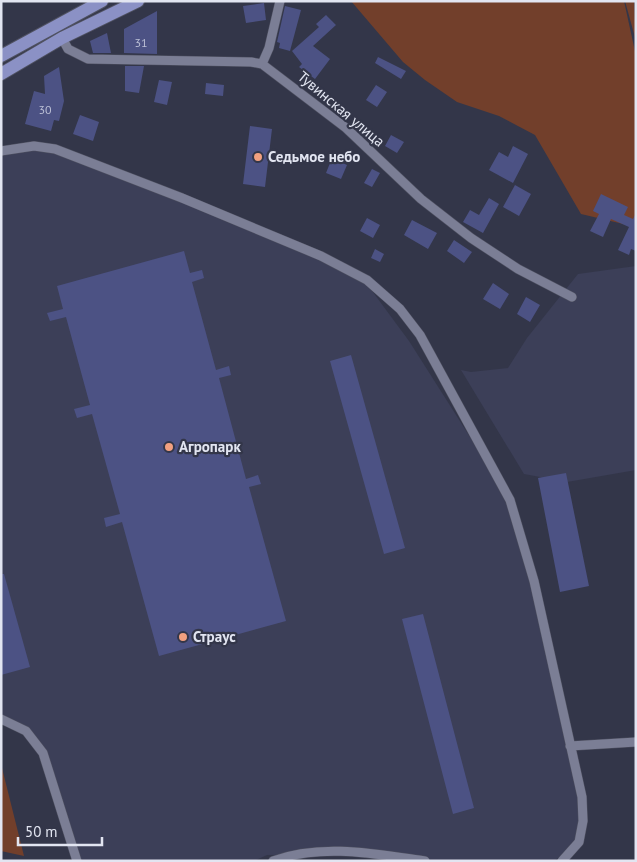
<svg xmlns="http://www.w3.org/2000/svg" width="637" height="862" viewBox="0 0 637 862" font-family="'PT Sans',sans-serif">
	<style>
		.built { fill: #3c3f58 }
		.green { fill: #723f2b }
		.building { fill: #4c5284 }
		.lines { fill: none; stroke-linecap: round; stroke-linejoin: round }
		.street-casing { stroke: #4f5161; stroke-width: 10 }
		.primary-casing { stroke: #4f5161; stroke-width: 14 }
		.street { stroke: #7b7e95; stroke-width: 9 }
		.primary { stroke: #8b91c5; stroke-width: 12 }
		.poi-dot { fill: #f2a080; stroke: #333649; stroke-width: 2 }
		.labels { text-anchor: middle; stroke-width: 4.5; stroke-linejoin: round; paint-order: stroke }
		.number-label { font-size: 12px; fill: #bcc0d6 }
		.street-label { font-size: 15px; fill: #e2e5f1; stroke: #333649 }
		.poi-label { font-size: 15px; font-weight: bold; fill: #e2e5f1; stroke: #333649; text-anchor: start }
	</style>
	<rect width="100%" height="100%" fill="#333649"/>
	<path class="built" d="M 34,146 L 106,169 L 361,276 L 409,341 L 510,500 L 582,797 L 579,842 L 554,861 L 425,861 L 379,854 L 267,855 L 254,861 L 77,861 L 43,753 L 15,724 L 1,722 L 1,152 Z
		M 636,266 L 636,470 L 567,482 L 524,474 L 461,370 L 471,372 L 508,368 L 527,338 L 578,274 Z"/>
	<path class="green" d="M 351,1 L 624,1 L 636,56 L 636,227 L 581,214 L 535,135 L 499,116 L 457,102 L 425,80 L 403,62 Z
		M 625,1 L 634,1 L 636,41 Z
		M 1,768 L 2,768 L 24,856 L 1,851 Z"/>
	<path class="building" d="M 264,3 L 266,20 L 246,23 L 243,6 Z
		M 285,6 L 301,10 L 290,51 L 279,48 L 280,43 L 277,42 Z
		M 157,11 L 157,54 L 124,53 L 124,29 Z
		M 326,15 L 336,25 L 313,46 L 330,59 L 315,79 L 299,67 L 302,64 L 292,51 L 319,27 L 316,24 Z
		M 107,33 L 111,53 L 93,53 L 90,41 Z
		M 378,57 L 406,71 L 401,79 L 375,63 Z
		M 125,66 L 144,66 L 139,93 L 125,91 Z
		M 59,67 L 64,101 L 59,121 L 54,120 L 51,131 L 25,124 L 34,91 L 45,94 L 44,76 Z
		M 159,80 L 172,82 L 167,105 L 154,102 Z
		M 206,83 L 224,85 L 223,96 L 205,94 Z
		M 376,85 L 387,92 L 377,107 L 366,100 Z
		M 80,115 L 99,122 L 93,141 L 73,134 Z
		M 250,126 L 272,129 L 265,187 L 243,184 Z
		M 391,135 L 404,142 L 397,153 L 385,146 Z
		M 513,146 L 528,154 L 513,183 L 489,170 L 499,152 L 508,157 Z
		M 332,158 L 347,165 L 341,179 L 326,173 Z
		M 372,169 L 380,173 L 372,187 L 364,183 Z
		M 515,185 L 531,194 L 519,216 L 503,207 Z
		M 601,194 L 628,207 L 624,215 L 633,219 L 636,213 L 636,251 L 631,249 L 629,255 L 618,250 L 629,227 L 611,219 L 603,237 L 590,231 L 599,214 L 593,211 Z
		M 489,198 L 499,204 L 483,233 L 463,222 L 470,210 L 479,215 Z
		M 367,218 L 380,225 L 373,238 L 360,231 Z
		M 412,220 L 437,233 L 428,249 L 404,235 Z
		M 454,240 L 472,252 L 464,263 L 447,251 Z
		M 375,249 L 384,254 L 380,262 L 371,258 Z
		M 184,251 L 190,273 L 202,270 L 204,278 L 192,282 L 216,370 L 229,366 L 231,375 L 219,378 L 246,479 L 258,475 L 261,484 L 249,487 L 286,621 L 159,656 L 122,522 L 106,527 L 104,518 L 120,514 L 92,414 L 77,418 L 74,409 L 90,405 L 66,317 L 50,321 L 47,313 L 63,309 L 57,286 Z
		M 493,283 L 509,294 L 500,309 L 483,299 Z
		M 526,297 L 540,305 L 530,322 L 517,314 Z
		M 351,355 L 405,548 L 384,554 L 330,361 Z
		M 566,473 L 589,586 L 560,592 L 538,478 Z
		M 1,574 L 4,574 L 30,667 L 1,675 Z
		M 423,614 L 474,808 L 453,814 L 402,619 Z"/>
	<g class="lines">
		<defs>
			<path id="street" d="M 62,38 L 68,49 L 88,59 L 251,62 L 262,64 L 346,128 L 421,199 L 471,238 L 518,269 L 572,297
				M 262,64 L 269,48 L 280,1
				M 1,151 L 34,146 L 55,149 L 182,198 L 321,256 L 367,280 L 400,309 L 420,335 L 510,500 L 534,581 L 582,797 L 583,821 L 579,842 L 562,861
				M 1,719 L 26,731 L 43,753 L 77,861
				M 570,746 L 636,742
				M 273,861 C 321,843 376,854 425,861"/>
			<path id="primary" d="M 1,56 L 102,1
				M 1,74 L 62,38 L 138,1"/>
		</defs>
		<use href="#street" class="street-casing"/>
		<use href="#primary" class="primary-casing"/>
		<use href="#street" class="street"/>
		<use href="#primary" class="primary"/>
	</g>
	<g class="poi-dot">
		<circle cx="258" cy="157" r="5"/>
		<circle cx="169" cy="447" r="5"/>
		<circle cx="183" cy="637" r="5"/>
	</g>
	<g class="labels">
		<g class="number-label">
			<text x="141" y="47">31</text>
			<text x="45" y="114">30</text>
		</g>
		<g class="street-label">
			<text transform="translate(341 109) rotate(40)" y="5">Тувинская улица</text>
		</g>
		<g class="poi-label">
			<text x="268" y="162">Седьмое небо</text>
			<text x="179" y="452">Агропарк</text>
			<text x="193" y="642">Страус</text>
		</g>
	</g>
	<rect width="637" height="862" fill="none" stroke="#e2e5f1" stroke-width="5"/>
	<path d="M18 837v8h84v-8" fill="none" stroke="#e2e5f1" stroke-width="2.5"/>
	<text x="25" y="837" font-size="15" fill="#e2e5f1" stroke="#333649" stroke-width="4" paint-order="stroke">50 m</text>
</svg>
